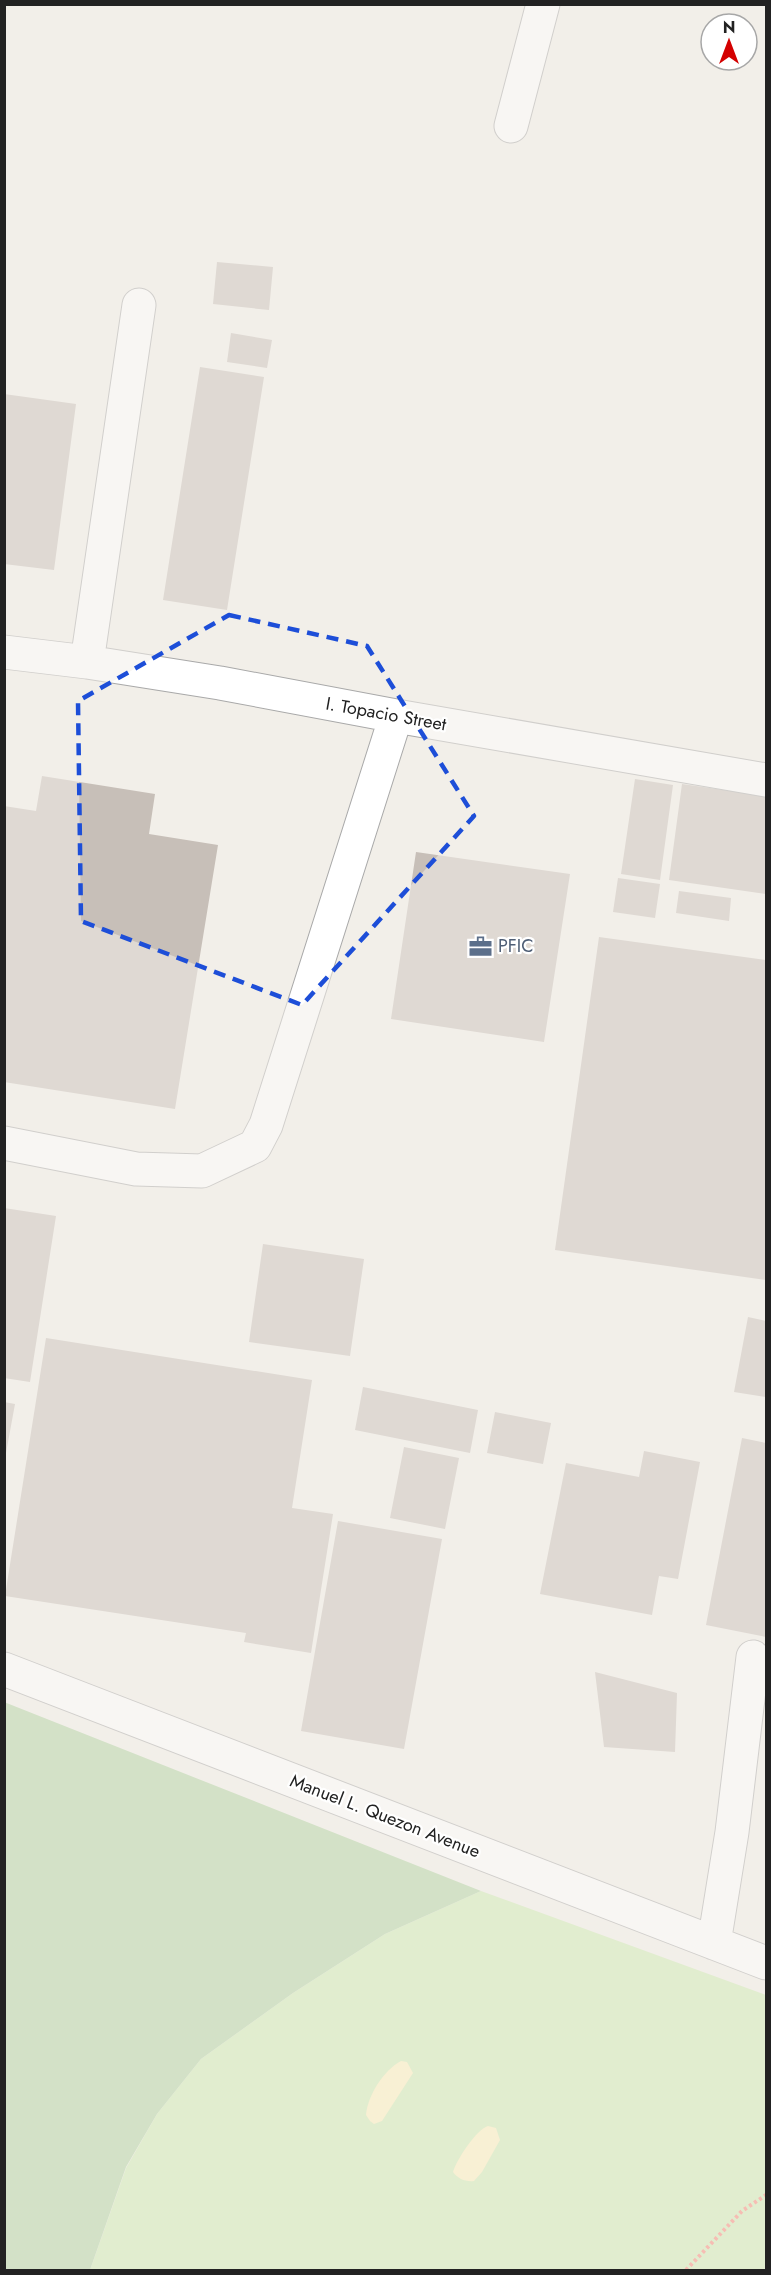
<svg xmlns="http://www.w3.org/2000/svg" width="771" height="2275" viewBox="0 0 771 2275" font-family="Jost,sans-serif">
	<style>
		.grass { fill: #cdebb0 }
		.forest { fill: #add19e }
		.sand { fill: #fff1ba }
		.building { fill: #c7bfb8 }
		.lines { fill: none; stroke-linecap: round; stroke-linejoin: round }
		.minor-casing { stroke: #a9a9a9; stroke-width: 35 }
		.path { stroke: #fa8072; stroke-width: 4; stroke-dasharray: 3 3; stroke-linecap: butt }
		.minor { stroke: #fff; stroke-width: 33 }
		.marked { fill: none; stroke: #1d4ed8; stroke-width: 4.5; stroke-dasharray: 12 8; stroke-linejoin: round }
		.labels { text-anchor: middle; stroke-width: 4.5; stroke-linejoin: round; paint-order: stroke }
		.street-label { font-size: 18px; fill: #222; stroke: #fff }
		.service-label { font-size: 18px; fill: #4e5e75; stroke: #fff; text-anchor: start }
	</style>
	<rect width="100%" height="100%" fill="#f2efe9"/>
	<path class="grass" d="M 481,1891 L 766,1995 L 766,2270 L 90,2270 L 126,2168 L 157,2114 L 201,2059 L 293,1993 L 385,1934 Z"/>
	<path class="forest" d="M 4,1702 L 481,1891 L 385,1934 L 293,1993 L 201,2059 L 157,2114 L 126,2167 L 90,2270 L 5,2270 Z"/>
	<path class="sand" d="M 401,2061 L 407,2062 L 413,2073 L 382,2121 L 374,2124 L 370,2121 L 366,2115 C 368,2095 383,2071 401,2061 Z
		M 488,2126 L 496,2128 L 500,2140 L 482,2172 L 474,2181 C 466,2182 458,2179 453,2172 C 457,2159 476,2130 488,2126 Z"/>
	<path class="building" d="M 217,262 L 273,267 L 269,310 L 213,304 Z
		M 231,333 L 272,340 L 267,368 L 227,362 Z
		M 200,367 L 264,377 L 227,610 L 163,600 Z
		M 4,394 L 76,404 L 54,570 L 4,564 Z
		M 42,776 L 155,794 L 149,834 L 218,845 L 175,1109 L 4,1082 L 4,806 L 36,811 Z
		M 635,779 L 673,785 L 660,880 L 621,874 Z
		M 682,784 L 766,796 L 766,894 L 669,880 Z
		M 416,852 L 570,874 L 544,1042 L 391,1019 Z
		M 618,878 L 660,884 L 655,918 L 613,912 Z
		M 679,891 L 731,898 L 729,921 L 676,913 Z
		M 599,937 L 766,960 L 766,1280 L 555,1250 Z
		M 4,1208 L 56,1216 L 30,1382 L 4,1378 Z
		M 263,1244 L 364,1259 L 350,1356 L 249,1342 Z
		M 748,1317 L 766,1321 L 766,1397 L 734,1392 Z
		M 46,1338 L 312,1380 L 292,1508 L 333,1514 L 311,1653 L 244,1642 L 246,1633 L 5,1596 Z
		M 363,1387 L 478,1410 L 470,1453 L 355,1430 Z
		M 4,1402 L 15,1404 L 6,1453 L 4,1453 Z
		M 495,1412 L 551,1423 L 543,1464 L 487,1453 Z
		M 742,1438 L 766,1443 L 766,1637 L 706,1625 Z
		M 404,1447 L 459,1458 L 445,1529 L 390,1518 Z
		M 644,1451 L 700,1462 L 678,1579 L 659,1576 L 652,1615 L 540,1594 L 566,1463 L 639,1477 Z
		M 338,1521 L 442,1539 L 404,1749 L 301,1731 Z
		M 595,1672 L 677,1693 L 675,1752 L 604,1747 Z"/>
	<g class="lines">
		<defs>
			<path id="minor" d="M 511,126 L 543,4
				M 4,652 L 87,662 L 220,683 L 396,716 L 766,780
				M 87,662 L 139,305
				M 4,1143 L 136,1169 L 202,1171 L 255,1146 L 266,1125 L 396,716
				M 4,1669 L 766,1963
				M 714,1943 L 732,1832 L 753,1657"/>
		</defs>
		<use href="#minor" class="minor-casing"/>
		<path class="path" d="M 686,2270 L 742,2211 L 766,2195"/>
		<use href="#minor" class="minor"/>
	</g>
	<path d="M0 0H771V2275H0ZM 229,615 L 367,646 L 474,816 L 302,1005 L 81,921 L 78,701 Z" fill="#f2efe9" fill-opacity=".55" fill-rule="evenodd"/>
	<path class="marked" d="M 229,615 L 367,646 L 474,816 L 302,1005 L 81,921 L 78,701 Z"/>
	<defs>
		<symbol id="office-bare" viewBox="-9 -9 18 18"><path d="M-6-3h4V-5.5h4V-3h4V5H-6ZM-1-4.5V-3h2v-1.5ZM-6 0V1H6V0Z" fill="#5c6f8a" stroke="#fff" stroke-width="2.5" paint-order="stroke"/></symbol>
	</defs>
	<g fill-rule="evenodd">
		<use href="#office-bare" x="464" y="930" width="33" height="33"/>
	</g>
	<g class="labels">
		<g class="street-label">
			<text transform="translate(386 714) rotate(10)" y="6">I. Topacio Street</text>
			<text transform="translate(385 1816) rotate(21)" y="6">Manuel L. Quezon Avenue</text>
		</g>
		<g class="service-label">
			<text x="498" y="952">PFIC</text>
		</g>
	</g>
	<rect width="771" height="2275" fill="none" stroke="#222222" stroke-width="12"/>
	<g transform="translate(729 42)"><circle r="28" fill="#ffffff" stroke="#a7a7a7" stroke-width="1.5"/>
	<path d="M0-4.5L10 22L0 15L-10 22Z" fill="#d40000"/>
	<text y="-9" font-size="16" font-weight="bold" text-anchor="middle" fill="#222222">N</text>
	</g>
</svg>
